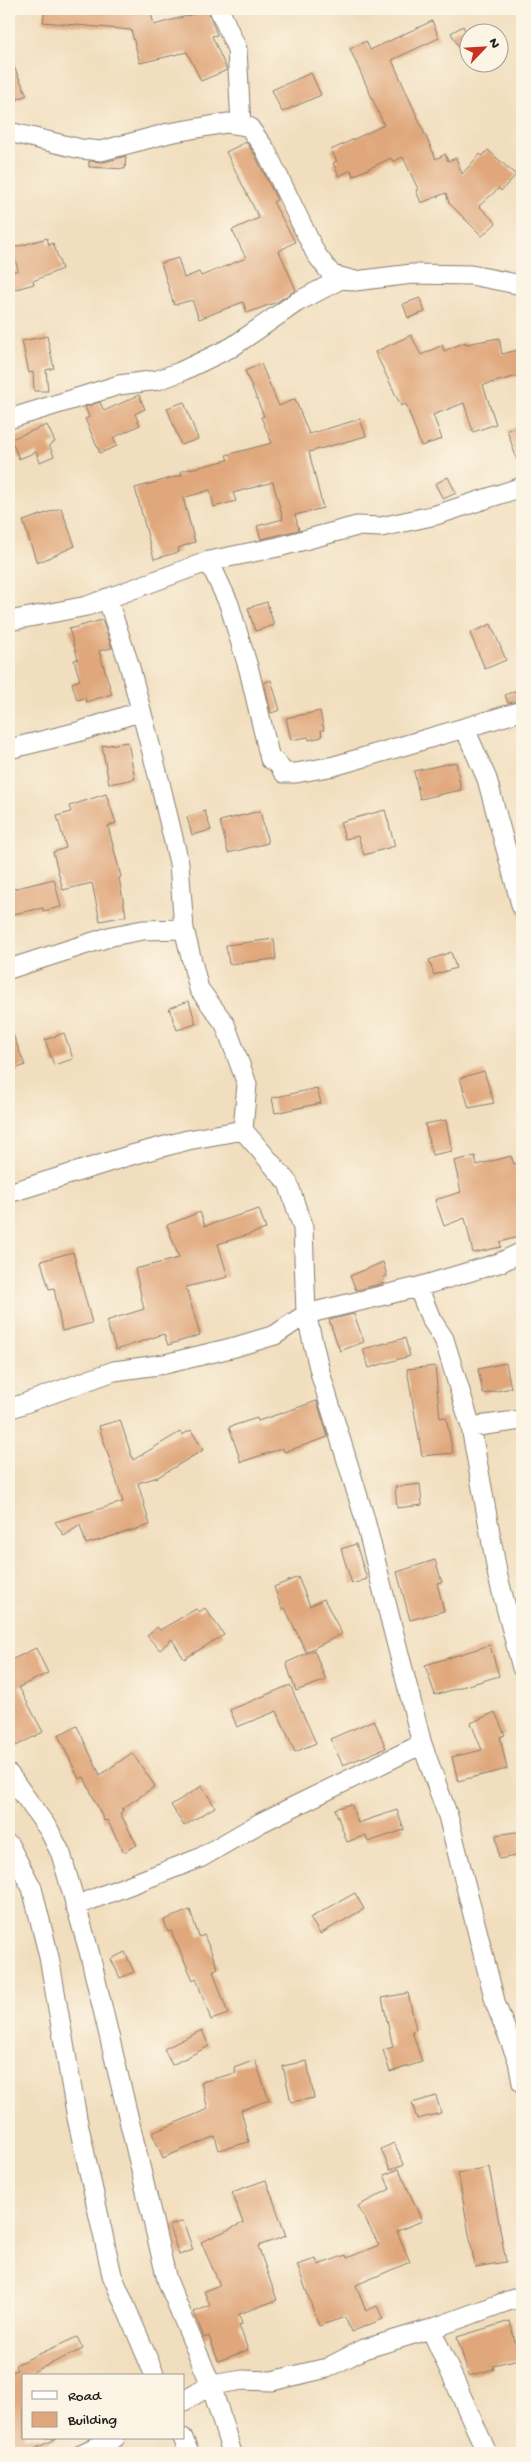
<svg xmlns="http://www.w3.org/2000/svg" width="531" height="2462" viewBox="0 0 531 2462" font-family="'Gochi Hand',sans-serif">
	<style>
		.building { fill: #e0a77b }
		.lines { fill: none; stroke-linecap: round; stroke-linejoin: round }
		.minor-casing { stroke: #867d6d; stroke-width: 21 }
		.minor { stroke: #fff; stroke-width: 19 }
	</style>
	<rect width="100%" height="100%" fill="#fcf5e5"/>
	<filter id="ink" filterUnits="userSpaceOnUse"><feTurbulence type="fractalNoise" baseFrequency=".02" numOctaves="2"/><feDisplacementMap in="SourceGraphic" scale="10" xChannelSelector="R" yChannelSelector="G"/><feConvolveMatrix kernelMatrix="1 2 1 2 8 2 1 2 1" color-interpolation-filters="sRGB"/></filter>
	<filter id="wash" filterUnits="userSpaceOnUse"><feTurbulence type="fractalNoise" baseFrequency=".0096" numOctaves="4" result="noise"/><feDisplacementMap in="SourceGraphic" scale="20" xChannelSelector="R" yChannelSelector="G"/><feGaussianBlur stdDeviation="1.12" result="paint"/><feColorMatrix in="noise" values="0 0 0 0 0 0 0 0 0 0 0 0 0 0 0 0 0 1.4 0 .05"/><feComposite in="paint" operator="in"/></filter>
	<g filter="url(#wash)">
		<rect width="100%" height="100%" fill="#f1debe"/>
		<g id="blocks">
			<path class="building" d="M 45,9 L 129,11 L 150,9 L 154,25 L 208,10 L 217,35 L 212,36 L 227,70 L 201,81 L 187,52 L 140,63 L 131,30 L 43,22 Z
				M 432,21 L 439,38 L 392,60 L 436,159 L 445,154 L 448,161 L 456,158 L 462,174 L 480,154 L 482,156 L 488,150 L 516,175 L 501,191 L 499,188 L 479,206 L 496,223 L 482,236 L 449,203 L 446,193 L 421,203 L 416,190 L 418,189 L 403,157 L 393,162 L 391,158 L 353,176 L 351,170 L 339,176 L 333,163 L 337,161 L 331,150 L 384,125 L 350,49 L 366,41 L 370,50 Z
				M 463,26 L 468,36 L 468,64 L 451,33 Z
				M 9,56 L 27,95 L 9,103 Z
				M 311,73 L 321,95 L 282,112 L 272,90 Z
				M 246,142 L 255,155 L 277,200 L 273,202 L 295,242 L 279,251 L 296,290 L 277,302 L 247,313 L 243,302 L 199,319 L 192,300 L 174,305 L 161,263 L 178,258 L 184,278 L 199,272 L 201,276 L 246,258 L 232,230 L 259,218 L 226,152 Z
				M 126,156 L 125,169 L 89,167 L 89,161 L 104,162 Z
				M 47,238 L 49,245 L 53,243 L 62,269 L 33,281 L 34,284 L 9,291 L 9,273 L 18,270 L 12,248 Z
				M 420,298 L 425,312 L 408,318 L 403,304 Z
				M 411,335 L 421,355 L 442,345 L 444,351 L 465,342 L 466,344 L 499,338 L 502,354 L 522,349 L 522,375 L 483,385 L 496,424 L 473,432 L 464,403 L 433,415 L 442,439 L 421,446 L 406,404 L 401,406 L 375,352 Z
				M 47,336 L 54,368 L 46,370 L 48,391 L 34,391 L 33,372 L 29,373 L 22,341 Z
				M 261,364 L 279,406 L 295,399 L 309,434 L 360,419 L 366,436 L 309,452 L 323,508 L 295,515 L 299,530 L 261,539 L 257,526 L 283,519 L 273,482 L 233,493 L 236,501 L 214,507 L 210,490 L 183,498 L 195,542 L 178,548 L 179,552 L 154,559 L 135,488 L 182,475 L 181,471 L 228,460 L 226,455 L 272,443 L 261,417 L 264,416 L 245,371 Z
				M 139,395 L 145,409 L 135,414 L 140,425 L 113,438 L 117,446 L 100,453 L 85,419 L 89,417 L 85,407 L 100,402 L 104,411 Z
				M 184,402 L 198,439 L 181,445 L 167,408 Z
				M 47,425 L 55,442 L 49,445 L 54,456 L 40,462 L 36,452 L 19,459 L 11,439 Z
				M 522,425 L 522,468 L 520,469 L 507,430 Z
				M 448,477 L 456,493 L 443,499 L 435,484 Z
				M 61,508 L 75,546 L 37,563 L 23,521 Z
				M 267,602 L 274,625 L 255,631 L 248,608 Z
				M 102,620 L 112,648 L 99,651 L 112,694 L 86,702 L 85,698 L 77,700 L 72,683 L 80,680 L 74,660 L 78,659 L 69,629 Z
				M 491,624 L 506,660 L 485,669 L 470,633 Z
				M 271,680 L 280,710 L 271,713 L 264,683 Z
				M 522,688 L 522,700 L 508,703 L 505,695 Z
				M 320,711 L 324,730 L 321,730 L 322,737 L 309,740 L 308,737 L 291,740 L 286,718 Z
				M 128,742 L 135,779 L 109,784 L 102,746 Z
				M 456,762 L 461,790 L 420,799 L 414,771 Z
				M 106,794 L 116,823 L 108,826 L 121,877 L 119,878 L 126,916 L 100,921 L 92,883 L 63,890 L 53,852 L 66,848 L 57,816 L 71,812 L 69,806 Z
				M 385,810 L 395,846 L 364,855 L 358,836 L 345,839 L 340,822 Z
				M 205,811 L 211,830 L 192,835 L 187,817 Z
				M 260,811 L 268,843 L 228,853 L 220,821 Z
				M 54,879 L 61,907 L 43,911 L 43,908 L 9,915 L 9,890 Z
				M 274,939 L 276,959 L 229,964 L 226,945 Z
				M 451,952 L 456,968 L 434,975 L 429,960 Z
				M 189,1001 L 196,1024 L 177,1030 L 169,1008 Z
				M 9,1025 L 25,1065 L 9,1072 Z
				M 64,1033 L 73,1059 L 54,1065 L 45,1040 Z
				M 484,1071 L 494,1103 L 469,1108 L 460,1078 Z
				M 317,1088 L 321,1103 L 275,1113 L 272,1098 Z
				M 446,1120 L 452,1151 L 432,1155 L 425,1124 Z
				M 475,1156 L 477,1165 L 511,1156 L 514,1164 L 522,1162 L 522,1176 L 518,1178 L 522,1195 L 522,1236 L 500,1242 L 501,1247 L 473,1253 L 465,1218 L 444,1226 L 435,1200 L 461,1192 L 454,1161 Z
				M 259,1209 L 266,1229 L 218,1244 L 228,1277 L 186,1287 L 200,1335 L 168,1345 L 164,1334 L 116,1350 L 106,1321 L 144,1309 L 135,1269 L 179,1258 L 167,1225 L 200,1212 L 205,1226 Z
				M 73,1252 L 92,1323 L 62,1331 L 54,1288 L 49,1289 L 41,1261 Z
				M 383,1262 L 387,1276 L 383,1277 L 385,1283 L 356,1290 L 350,1276 Z
				M 354,1314 L 364,1342 L 340,1351 L 329,1320 Z
				M 405,1338 L 410,1356 L 369,1368 L 363,1349 Z
				M 506,1363 L 511,1388 L 483,1394 L 478,1369 Z
				M 435,1366 L 440,1418 L 446,1417 L 453,1453 L 422,1456 L 407,1369 Z
				M 317,1401 L 328,1437 L 284,1452 L 283,1448 L 241,1462 L 229,1427 L 257,1418 L 258,1421 Z
				M 120,1420 L 133,1460 L 180,1432 L 182,1435 L 191,1430 L 203,1450 L 158,1477 L 138,1483 L 150,1525 L 86,1544 L 80,1525 L 64,1536 L 55,1522 L 123,1502 L 99,1426 Z
				M 420,1484 L 422,1505 L 397,1508 L 395,1487 Z
				M 356,1544 L 367,1579 L 352,1584 L 341,1549 Z
				M 435,1560 L 442,1582 L 437,1583 L 444,1611 L 410,1620 L 397,1572 Z
				M 298,1577 L 310,1606 L 324,1599 L 342,1634 L 306,1652 L 285,1608 L 282,1609 L 274,1587 Z
				M 205,1608 L 224,1635 L 184,1659 L 172,1639 L 160,1650 L 147,1636 L 157,1627 L 160,1630 L 196,1609 L 199,1612 Z
				M 490,1645 L 499,1676 L 435,1695 L 425,1665 Z
				M 36,1648 L 48,1673 L 19,1687 L 43,1732 L 16,1746 L 9,1733 L 9,1661 Z
				M 314,1650 L 326,1680 L 296,1691 L 286,1663 Z
				M 290,1685 L 316,1743 L 295,1752 L 277,1711 L 237,1727 L 230,1710 Z
				M 495,1712 L 505,1735 L 500,1737 L 507,1769 L 458,1781 L 452,1757 L 482,1750 L 471,1723 Z
				M 374,1720 L 386,1748 L 343,1765 L 330,1739 Z
				M 77,1726 L 100,1775 L 132,1753 L 155,1786 L 122,1809 L 123,1811 L 120,1813 L 137,1845 L 124,1852 L 107,1820 L 104,1821 L 84,1777 L 79,1779 L 58,1735 Z
				M 202,1786 L 215,1807 L 184,1826 L 171,1805 Z
				M 351,1804 L 358,1823 L 397,1810 L 404,1830 L 368,1842 L 366,1835 L 347,1842 L 335,1809 Z
				M 522,1831 L 522,1855 L 499,1859 L 496,1835 Z
				M 355,1893 L 364,1909 L 320,1934 L 310,1918 Z
				M 190,1910 L 199,1937 L 204,1935 L 218,1968 L 213,1971 L 228,2014 L 211,2020 L 196,1978 L 193,1980 L 171,1931 L 168,1932 L 164,1920 Z
				M 125,1952 L 134,1972 L 120,1978 L 111,1959 Z
				M 408,1993 L 416,2030 L 412,2031 L 422,2062 L 390,2072 L 383,2050 L 393,2047 L 382,1998 Z
				M 202,2030 L 209,2046 L 172,2065 L 164,2049 Z
				M 255,2060 L 269,2100 L 241,2110 L 249,2142 L 219,2150 L 215,2136 L 163,2158 L 152,2133 L 208,2109 L 201,2082 L 236,2073 L 234,2068 Z
				M 307,2061 L 314,2098 L 291,2102 L 283,2066 Z
				M 436,2096 L 441,2113 L 417,2119 L 412,2103 Z
				M 394,2143 L 404,2164 L 390,2170 L 381,2149 Z
				M 489,2167 L 506,2262 L 475,2267 L 458,2173 Z
				M 399,2169 L 422,2221 L 397,2231 L 410,2262 L 356,2285 L 366,2311 L 377,2306 L 383,2319 L 351,2332 L 345,2317 L 319,2326 L 297,2265 L 316,2259 L 318,2265 L 346,2255 L 347,2258 L 379,2245 L 358,2206 L 390,2189 L 384,2175 Z
				M 266,2180 L 286,2236 L 258,2246 L 277,2300 L 239,2314 L 242,2324 L 239,2325 L 248,2350 L 218,2361 L 209,2336 L 204,2338 L 194,2312 L 210,2306 L 204,2291 L 220,2285 L 201,2242 L 243,2223 L 232,2192 Z
				M 183,2221 L 193,2250 L 179,2255 L 169,2226 Z
				M 510,2321 L 519,2359 L 493,2365 L 494,2369 L 469,2376 L 457,2337 Z
				M 77,2337 L 83,2349 L 24,2376 L 24,2438 L 57,2438 L 26,2453 L 18,2453 L 9,2433 L 9,2374 L 17,2370 L 15,2365 Z"/>
		</g>
	</g>
	<g filter="url(#ink)">
		<use href="#blocks" fill-opacity="0" stroke="#867d6d" stroke-width="1"/>
		<g class="lines">
			<defs>
				<path id="minor" d="M 219,9 L 237,49 L 241,125
					M 9,132 L 81,149 L 101,151 L 169,133 L 227,123 L 241,125 L 249,127 L 265,149 L 316,254 L 332,275 L 355,281 L 412,274 L 471,275 L 522,285
					M 9,419 L 119,385 L 158,380 L 180,372 L 232,347 L 297,302 L 341,279
					M 209,561 L 229,604 L 249,670 L 270,759 L 277,763 L 284,773 L 296,773 L 334,766 L 522,711
					M 107,598 L 129,664 L 160,783 L 179,863 L 184,929 L 199,989 L 225,1024 L 247,1084 L 243,1130 L 288,1183 L 303,1228 L 306,1314 L 321,1376 L 364,1516 L 422,1744 L 448,1816 L 496,2005 L 518,2061 L 522,2083
					M 9,621 L 87,606 L 209,561 L 278,547 L 357,526 L 381,527 L 436,515 L 522,487
					M 465,729 L 487,779 L 522,908
					M 9,749 L 78,732 L 141,711
					M 9,969 L 112,936 L 143,930 L 184,929
					M 9,1193 L 128,1156 L 188,1140 L 243,1130
					M 418,1287 L 431,1319 L 444,1339 L 471,1427 L 498,1577 L 522,1668
					M 9,1409 L 114,1371 L 165,1364 L 235,1347 L 275,1335 L 306,1314 L 418,1287 L 499,1263 L 522,1252
					M 471,1427 L 522,1420
					M 9,1774 L 49,1830 L 61,1854 L 89,1951 L 167,2280 L 211,2385 L 232,2453
					M 9,1845 L 32,1888 L 49,1957 L 77,2118 L 112,2275 L 155,2376
					M 75,1906 L 200,1858 L 260,1823 L 422,1744
					M 431,2329 L 487,2453
					M 184,2401 L 211,2385 L 243,2380 L 272,2381 L 327,2368 L 364,2349 L 431,2329 L 522,2296
					M 183,2438 L 189,2453
					M 83,2453 L 115,2438"/>
			</defs>
			<use href="#minor" class="minor-casing"/>
			<use href="#minor" class="minor"/>
		</g>
	</g>
	<rect width="531" height="2462" fill="none" stroke="#fcf5e5" stroke-width="30"/>
	<rect x="22" y="2374" width="162" height="65" fill="#fcf5e5" stroke="#a29e95"/>
	<rect x="32" y="2391" width="25" height="8" fill="#ffffff" stroke="#a29e95"/>
	<text x="68" y="2400" font-size="15" fill="#1c1c1c">Road</text>
	<rect x="32" y="2412" width="25" height="15" fill="#e0a77b" stroke="#a29e95"/>
	<text x="68" y="2424" font-size="15" fill="#1c1c1c">Building</text>
	<g transform="translate(484 48) rotate(65)"><circle r="24" fill="#fcf5e5" stroke="#a29e95"/>
	<path d="M0-4L9 19L0 12L-9 19Z" fill="#c8321e"/>
	<text y="-8" font-size="14" font-weight="bold" text-anchor="middle" fill="#1c1c1c">N</text>
	</g>
</svg>
